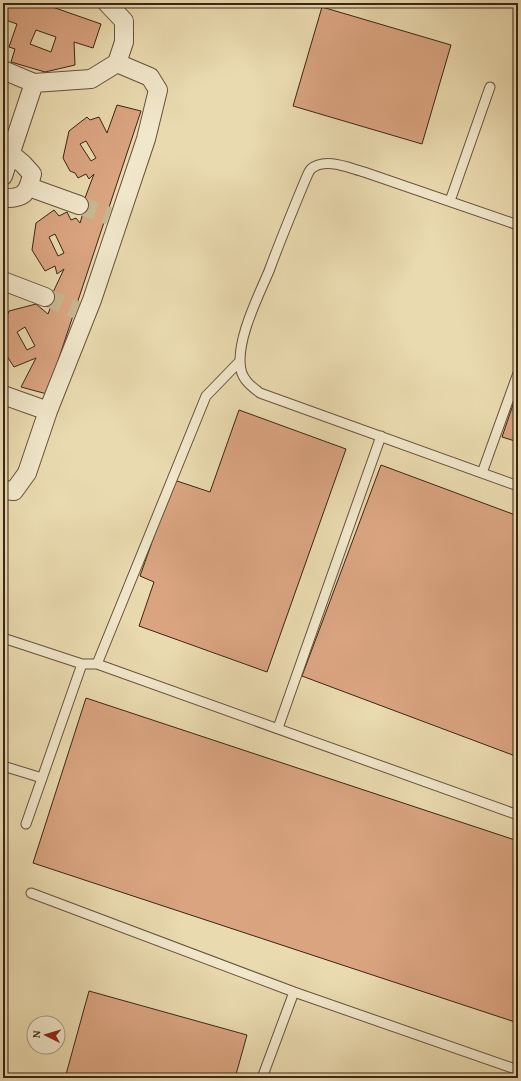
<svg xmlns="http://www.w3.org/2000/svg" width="521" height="1081" viewBox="0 0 521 1081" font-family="'Gentium Book Plus',serif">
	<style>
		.building { fill: #daa481; stroke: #3a2516; fill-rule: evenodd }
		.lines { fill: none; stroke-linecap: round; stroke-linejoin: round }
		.minor-tunnel { stroke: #c7b690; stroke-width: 18; stroke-dasharray: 18 9; stroke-linecap: butt }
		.service-casing { stroke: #66523c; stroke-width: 11 }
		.minor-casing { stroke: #66523c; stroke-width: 20 }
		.service { stroke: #f1e7cb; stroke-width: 9 }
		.minor { stroke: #f1e7cb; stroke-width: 18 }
	</style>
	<rect width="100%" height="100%" fill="#eadaaf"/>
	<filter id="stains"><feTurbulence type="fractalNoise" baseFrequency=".005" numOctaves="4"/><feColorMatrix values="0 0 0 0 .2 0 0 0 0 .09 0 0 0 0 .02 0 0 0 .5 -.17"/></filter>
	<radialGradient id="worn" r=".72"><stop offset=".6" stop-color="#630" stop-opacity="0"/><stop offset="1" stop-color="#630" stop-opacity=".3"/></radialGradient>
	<path class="building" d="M 3,3 L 41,3 L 101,24 L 93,48 L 74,42 L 75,65 L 45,72 L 11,62 L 15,49 L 9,47 L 17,24 L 3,19 ZM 36,30 L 56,37 L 51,52 L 30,44 Z
		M 322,7 L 451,45 L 422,144 L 293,106 Z
		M 117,105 L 141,111 L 47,394 L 21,387 L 36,358 L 14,367 L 3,350 L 3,327 L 9,311 L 36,304 L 48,314 L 51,306 L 47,305 L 64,269 L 57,274 L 55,266 L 45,271 L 32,250 L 36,223 L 54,210 L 59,216 L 67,212 L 71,220 L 76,218 L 80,223 L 83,213 L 80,211 L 94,174 L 89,179 L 86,174 L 78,178 L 75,173 L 70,171 L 63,158 L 69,131 L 87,117 L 90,120 L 99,117 L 107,133 ZM 86,141 L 96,158 L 91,161 L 80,144 ZM 55,234 L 64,253 L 58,256 L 49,237 ZM 25,327 L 35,346 L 27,350 L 17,332 Z
		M 518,390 L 518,442 L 502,437 Z
		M 239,410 L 346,449 L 267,672 L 139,626 L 154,582 L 140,576 L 174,480 L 210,492 Z
		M 381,465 L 518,516 L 518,757 L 302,676 Z
		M 86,698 L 518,841 L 518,1023 L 33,863 Z
		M 89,991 L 247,1035 L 235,1078 L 65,1078 Z"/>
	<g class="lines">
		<path class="minor-tunnel" d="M 79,205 L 109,216
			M 45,297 L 77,310"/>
		<defs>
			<path id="service" d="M 450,201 L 490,87
				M 518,225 L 364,172 C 349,168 325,157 311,169 C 308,172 306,179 304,183 C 292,212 280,241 269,271 C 258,297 235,342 241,370 C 243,380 252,387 260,393 L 518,486
				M 482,473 L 518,373
				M 3,638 L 82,664 L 97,664 L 518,815
				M 97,664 L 206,396 L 240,361
				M 278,728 L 381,436
				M 3,766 L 42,778
				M 26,824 L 82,664
				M 31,893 L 294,992 L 518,1070
				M 262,1078 L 294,992"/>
			<path id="minor" d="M 3,70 L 34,83 L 91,79 L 117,63 L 124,42 L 124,21 L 107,3
				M 3,176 L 34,83
				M 29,187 L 79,205
				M 3,198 C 24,199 28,193 32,174 L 23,164 L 11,154
				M 3,281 L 45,297
				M 3,395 L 48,411
				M 3,490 L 14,491 L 27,473 L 48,411 L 92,300 L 146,139 L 158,90 L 150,77 L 117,63"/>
		</defs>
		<use href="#service" class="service-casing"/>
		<use href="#minor" class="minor-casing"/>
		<use href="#service" class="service"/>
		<use href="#minor" class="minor"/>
	</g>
	<rect width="521" height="1081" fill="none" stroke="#eadaaf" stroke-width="16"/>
	<rect x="4" y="4" width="513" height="1073" fill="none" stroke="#3a2516" stroke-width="2"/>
	<rect x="8" y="8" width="505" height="1065" fill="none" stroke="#3a2516"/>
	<g transform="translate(46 1035) rotate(275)"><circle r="19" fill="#f1e7cb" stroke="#a89983"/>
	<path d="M0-3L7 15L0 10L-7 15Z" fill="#8f2418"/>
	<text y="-6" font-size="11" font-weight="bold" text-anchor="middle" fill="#3a2516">N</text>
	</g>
	<rect width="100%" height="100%" filter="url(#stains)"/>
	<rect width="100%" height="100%" fill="url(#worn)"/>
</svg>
